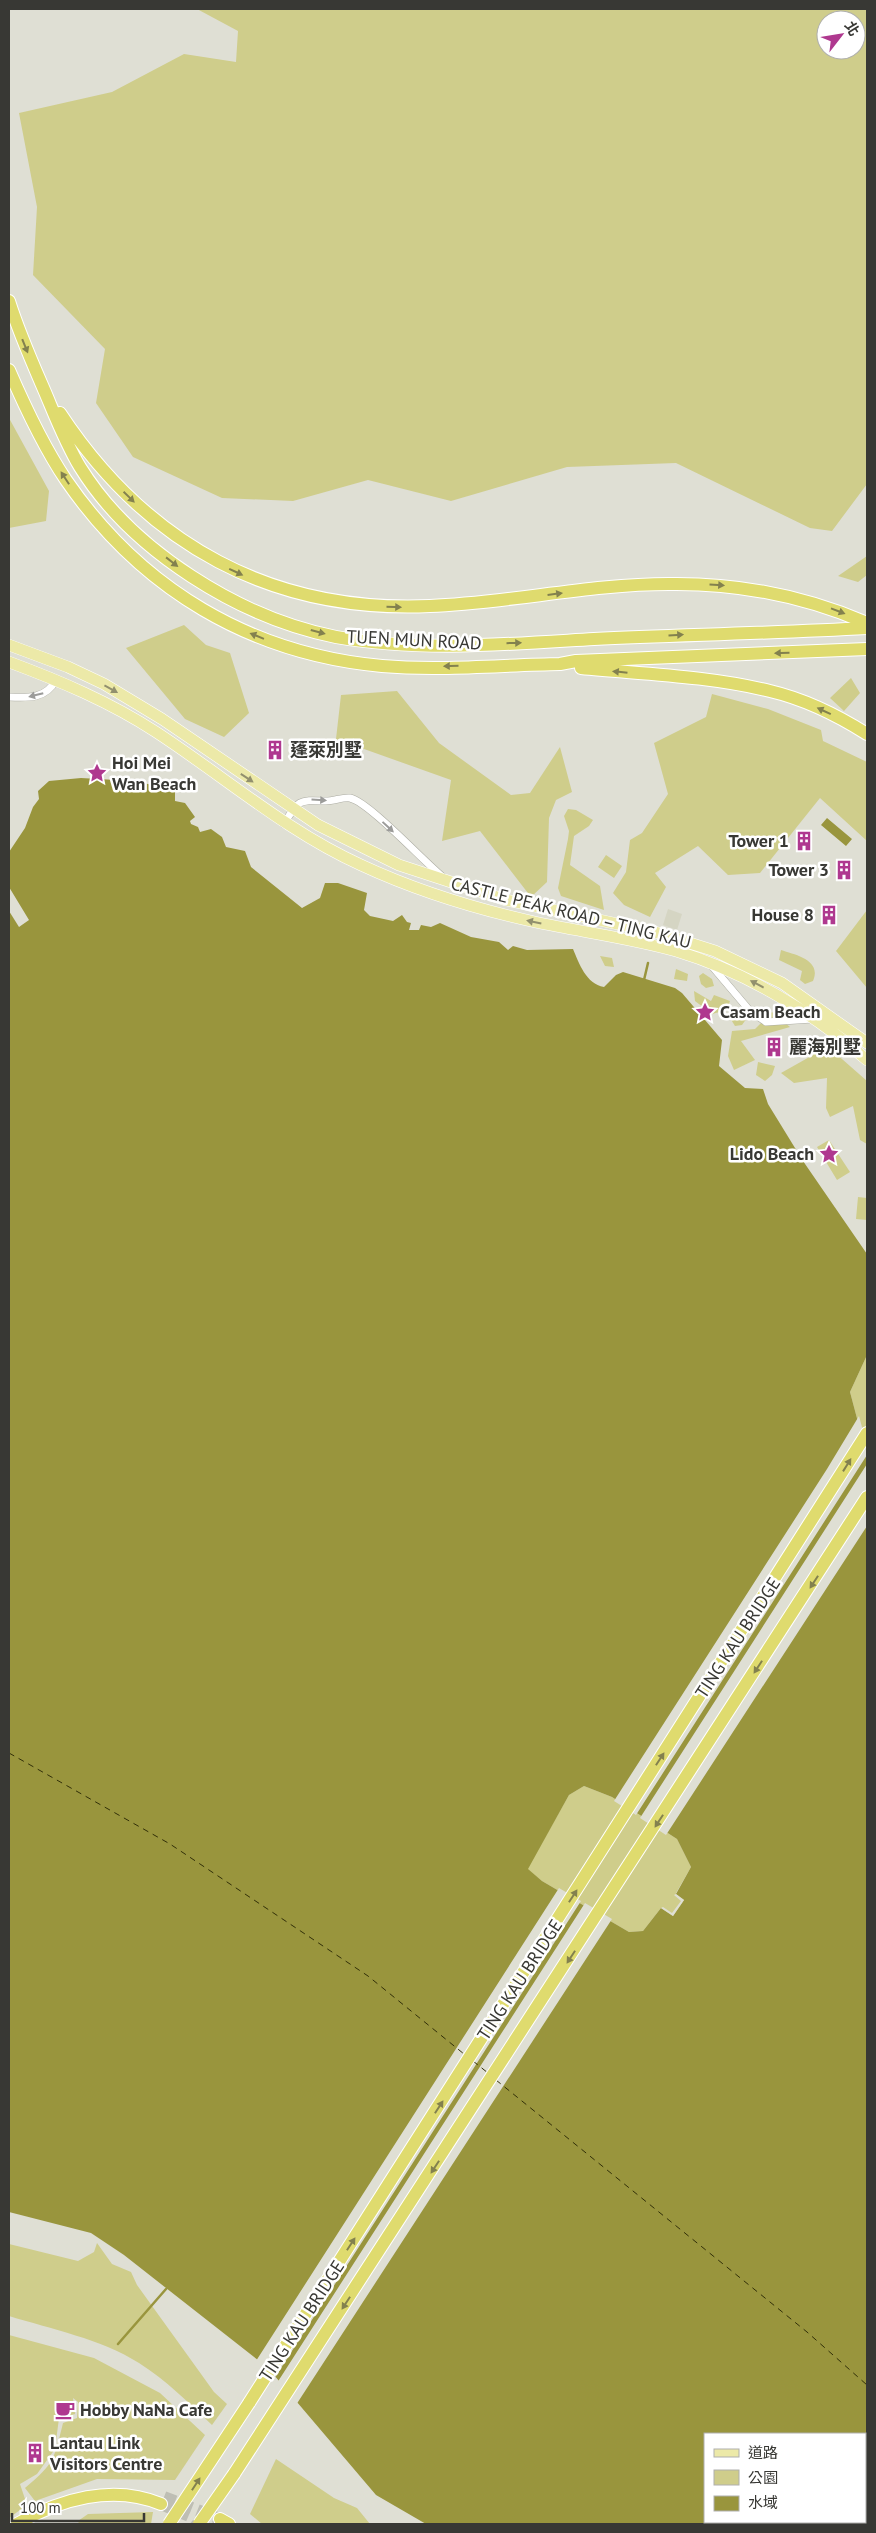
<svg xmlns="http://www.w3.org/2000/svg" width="876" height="2533" viewBox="0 0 876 2533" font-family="'PT Sans','Noto Sans TC',sans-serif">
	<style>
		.built { fill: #d5d5c3 }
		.green { fill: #cfcd8b; fill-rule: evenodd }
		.water { fill: #99953d; fill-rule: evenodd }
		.pier { fill: #dfdfd4 }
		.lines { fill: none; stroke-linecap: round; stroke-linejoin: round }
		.stream { stroke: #99953d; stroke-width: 2.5 }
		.ferry { stroke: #312f08; stroke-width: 1; stroke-dasharray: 6 5; stroke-linecap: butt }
		.highway-tunnel { stroke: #bebeb4; stroke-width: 12; stroke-dasharray: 12 6; stroke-linecap: butt }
		.street-casing { stroke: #acaca2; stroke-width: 8 }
		.primary-casing { stroke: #fff; stroke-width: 12 }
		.highway-casing { stroke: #fff; stroke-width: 14 }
		.street { stroke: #fff; stroke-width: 7 }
		.primary { stroke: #ece9a8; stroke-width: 11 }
		.highway { stroke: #dfdb6e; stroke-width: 12 }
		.highway-bridge-casing { stroke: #fff; stroke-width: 14; stroke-linecap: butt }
		.highway-bridge { stroke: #dfdb6e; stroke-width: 12 }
		.oneway { fill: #83814e }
		.oneway2 { fill: #92906e }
		.oneway3 { fill: #9c9c9a }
		.labels { text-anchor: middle; stroke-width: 5; stroke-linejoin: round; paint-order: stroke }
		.street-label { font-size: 18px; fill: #383834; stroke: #fff }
		.poi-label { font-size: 18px; font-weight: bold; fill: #383834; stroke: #fff; text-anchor: start }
	</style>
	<rect width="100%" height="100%" fill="#dfdfd4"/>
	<path class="built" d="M 668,909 L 682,914 L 677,930 L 663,925 Z"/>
	<path class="green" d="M 197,9 L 867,9 L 867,484 L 832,531 L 810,528 L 676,463 L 567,467 L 451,501 L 368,480 L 293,501 L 222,498 L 133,457 L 96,403 L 105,349 L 33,275 L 37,207 L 19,113 L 112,92 L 184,54 L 236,62 L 238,31 ZM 826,20 L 856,20 L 856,50 L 826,50 Z
		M 9,418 L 49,491 L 46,521 L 9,528 Z
		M 867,556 L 867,575 L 858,582 L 838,576 Z
		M 184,625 L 206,645 L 230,653 L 249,713 L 224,737 L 185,719 L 126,648 Z
		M 851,678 L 860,693 L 844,711 L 830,698 Z
		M 397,691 L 439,743 L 511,795 L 530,793 L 560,747 L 572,792 L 556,800 L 549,818 L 547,882 L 531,897 L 480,831 L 442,841 L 451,780 L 336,739 L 341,695 Z
		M 712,694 L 768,709 L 821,730 L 823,741 L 867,762 L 867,841 L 820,798 L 760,873 L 728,875 L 698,846 L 655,873 L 666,887 L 650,917 L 624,905 L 613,893 L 626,872 L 630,840 L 642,833 L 668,794 L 654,743 L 706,717 Z
		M 568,809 L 576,810 L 593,820 L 589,826 L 574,836 L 570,865 L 600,886 L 604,910 L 561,896 L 558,888 L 568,839 L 569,831 L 564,816 Z
		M 606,855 L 622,866 L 614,878 L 598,867 Z
		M 867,910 L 867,988 L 836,951 Z
		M 781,950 C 796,955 822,960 813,981 L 805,984 L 800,980 L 802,971 L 779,960 Z
		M 600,956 L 612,958 L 614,967 L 605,966 Z
		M 676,969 L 688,974 L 687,981 L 674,979 Z
		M 703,973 L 712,979 L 714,986 L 706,988 L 701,984 L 699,976 Z
		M 694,991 L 711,1001 L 714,995 L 730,1001 L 727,1010 L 712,1014 L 695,1001 Z
		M 739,1010 L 747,1018 L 742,1025 L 735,1026 L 730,1018 Z
		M 772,1012 L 790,1027 L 741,1041 L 755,1060 L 734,1070 L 728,1056 L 732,1031 L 755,1029 Z
		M 817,1037 L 867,1081 L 867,1144 L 860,1140 L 853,1106 L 830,1117 L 826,1108 L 827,1078 L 794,1083 L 781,1073 L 813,1055 Z
		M 758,1062 L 775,1066 L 772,1075 L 765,1081 L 756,1075 Z
		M 829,1140 L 850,1172 L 837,1180 L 817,1147 Z
		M 858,1197 L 867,1198 L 867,1220 L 856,1219 Z
		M 867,1355 L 867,1456 L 850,1392 Z
		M 584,1786 L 612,1797 L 677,1839 L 691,1867 L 676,1893 L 684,1900 L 673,1916 L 661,1908 L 643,1931 L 629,1932 L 542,1881 L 527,1869 L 569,1795 Z
		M 97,2243 L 112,2264 L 131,2272 L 137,2285 L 214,2392 L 227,2404 L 212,2425 C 189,2403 166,2380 139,2363 C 101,2339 51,2329 9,2316 L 9,2244 L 78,2261 L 94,2252 Z
		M 9,2335 L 94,2358 L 160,2393 L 205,2435 L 175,2480 L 97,2479 L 35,2501 L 25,2488 C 55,2463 54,2459 63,2423 L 77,2418 L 78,2402 L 73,2398 L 75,2414 L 59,2418 L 55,2449 L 37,2474 L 20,2484 L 27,2505 L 9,2518 Z
		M 276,2459 L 334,2498 L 357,2508 L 370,2524 L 262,2524 L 250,2514 Z
		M 153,2512 L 151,2524 L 79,2524 L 78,2521 L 88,2514 Z"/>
	<path class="water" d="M 81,778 L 133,781 L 153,785 L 165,781 L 175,791 L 175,801 L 185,803 L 195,817 L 190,821 L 191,824 L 198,827 L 200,832 L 211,829 L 222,837 L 226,847 L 245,851 L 251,867 L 302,908 L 320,898 L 325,883 L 338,883 L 367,893 L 364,910 L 370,916 L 393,921 L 402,915 L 407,922 L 411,923 L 409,930 L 419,930 L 421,925 L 431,927 L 440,923 L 471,937 L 499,942 L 508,950 L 513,946 L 527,950 L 573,949 C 579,963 586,984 604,987 L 616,975 L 623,972 L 675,988 L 682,993 L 722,1040 L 719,1066 L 745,1088 L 763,1089 L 768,1104 L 803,1161 L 867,1254 L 867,1355 L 850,1392 L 867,1456 L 867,2524 L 426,2524 L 376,2495 L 268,2368 L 124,2255 L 91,2233 L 9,2212 L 9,852 L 25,828 L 33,807 L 39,799 L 38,791 L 49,781 ZM 584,1786 L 612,1797 L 677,1839 L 691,1867 L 676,1894 L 684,1900 L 673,1916 L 661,1908 L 643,1931 L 629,1932 L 542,1881 L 528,1869 L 569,1795 ZM 705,2434 L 865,2434 L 865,2522 L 705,2522 Z
		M 827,818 L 852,839 L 846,846 L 821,825 Z"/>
	<path class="pier" d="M 9,887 L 29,920 L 19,927 L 9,911 Z
		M 859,1416 L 867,1446 L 867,1455 L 636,1815 L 614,1801 L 827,1469 Z
		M 867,1464 L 867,1526 L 666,1835 L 640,1818 Z
		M 559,1888 L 581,1901 L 274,2379 L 256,2361 Z
		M 676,1894 L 684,1900 L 673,1916 L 661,1908 L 663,1907 L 672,1913 L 681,1901 L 674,1895 Z
		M 585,1903 L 612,1919 L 296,2405 L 277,2383 Z"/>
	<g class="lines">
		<path class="stream" d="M 644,980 L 648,963
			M 118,2344 L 166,2289"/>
		<path class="ferry" d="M 9,1753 L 170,1844 L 368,1976 L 464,2054
			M 473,2061 L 488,2073
			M 496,2080 L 807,2332 L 867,2385"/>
		<path class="highway-tunnel" d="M 164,2497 L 220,2519
			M 161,2504 L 189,2516 L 199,2524"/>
		<defs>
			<path id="street" d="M 9,697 C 28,698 46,699 56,680
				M 284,824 C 299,799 299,800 326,801 C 334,801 343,797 350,798 C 369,802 424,862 444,878
				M 711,965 L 750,1011 L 766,1022 L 813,1019"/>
			<path id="primary" d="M 9,645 L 68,667 L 104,684 L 162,719 L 318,825 L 399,865 L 506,900 L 655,932 L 715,951 L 782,983 L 867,1043
				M 9,662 C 60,681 110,702 156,732 C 225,777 286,831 361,865 C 417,891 476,909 535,922 C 582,932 630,938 676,951 C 746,972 812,1012 867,1060"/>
			<path id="highway" d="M 9,301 C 19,333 32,362 45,392 C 56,418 66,444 80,467 C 132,551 240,618 336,637 C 420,652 510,644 594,639 C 685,635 776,633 867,628
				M 9,370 C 25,407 43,446 66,480 C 141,589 250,654 382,666 C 440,671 501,665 560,664 L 576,661 L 867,649
				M 60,413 C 147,545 272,613 430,606 C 510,603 589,584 669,584 C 738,583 804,596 867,623
				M 581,668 C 643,674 709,676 770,691 C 804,699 837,715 867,734
				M 249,2403 L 867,1433
				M 234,2474 L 867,1497
				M 220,2519 L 229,2524
				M 17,2524 C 60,2499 113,2484 161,2504"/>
		</defs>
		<use href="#street" class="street-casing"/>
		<use href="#primary" class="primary-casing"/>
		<use href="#highway" class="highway-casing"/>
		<use href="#street" class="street"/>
		<use href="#primary" class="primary"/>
		<use href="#highway" class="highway"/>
		<defs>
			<path id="highway-bridge" d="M 169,2524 L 249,2403
				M 199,2524 L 234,2474"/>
		</defs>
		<use href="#highway-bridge" class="highway-bridge-casing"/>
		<use href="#highway-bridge" class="highway-bridge"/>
	</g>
	<defs><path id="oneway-solid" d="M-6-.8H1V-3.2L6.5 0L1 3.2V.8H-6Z" transform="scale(1.25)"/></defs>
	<g class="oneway">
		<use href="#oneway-solid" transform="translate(25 346) rotate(68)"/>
		<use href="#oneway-solid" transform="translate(65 478) rotate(-123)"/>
		<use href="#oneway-solid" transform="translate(129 497) rotate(44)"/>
		<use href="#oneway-solid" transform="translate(172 562) rotate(38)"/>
		<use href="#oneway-solid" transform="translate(236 572) rotate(25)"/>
		<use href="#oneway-solid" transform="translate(717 585) rotate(4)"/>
		<use href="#oneway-solid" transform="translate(555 594) rotate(-7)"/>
		<use href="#oneway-solid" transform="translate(394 607) rotate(1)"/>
		<use href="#oneway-solid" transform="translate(838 611) rotate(21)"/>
		<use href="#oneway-solid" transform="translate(318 632) rotate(15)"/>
		<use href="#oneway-solid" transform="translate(676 635) rotate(-3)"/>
		<use href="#oneway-solid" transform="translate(257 636) rotate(-158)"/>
		<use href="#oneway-solid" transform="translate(514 643) rotate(-1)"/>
		<use href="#oneway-solid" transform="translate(782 653) rotate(178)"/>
		<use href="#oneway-solid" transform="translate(451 666) rotate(179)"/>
		<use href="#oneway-solid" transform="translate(620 672) rotate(-174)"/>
		<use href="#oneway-solid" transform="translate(824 711) rotate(-155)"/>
		<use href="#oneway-solid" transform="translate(847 1465) rotate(-58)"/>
		<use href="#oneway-solid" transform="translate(814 1582) rotate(123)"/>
		<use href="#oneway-solid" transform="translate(758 1667) rotate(123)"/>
		<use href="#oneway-solid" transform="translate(660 1759) rotate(-57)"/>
		<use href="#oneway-solid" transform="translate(659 1821) rotate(123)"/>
		<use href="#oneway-solid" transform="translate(573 1896) rotate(-57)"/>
		<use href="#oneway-solid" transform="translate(571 1957) rotate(123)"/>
		<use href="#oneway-solid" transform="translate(439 2107) rotate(-57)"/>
		<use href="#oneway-solid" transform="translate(435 2167) rotate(123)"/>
		<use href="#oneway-solid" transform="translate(351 2244) rotate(-57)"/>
		<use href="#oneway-solid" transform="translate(346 2303) rotate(123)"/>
		<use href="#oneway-solid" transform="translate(196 2484) rotate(-57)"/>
	</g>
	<g class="oneway2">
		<use href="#oneway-solid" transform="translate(111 689) rotate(29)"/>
		<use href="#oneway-solid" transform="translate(247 778) rotate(34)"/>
		<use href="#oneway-solid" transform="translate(534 922) rotate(-168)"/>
		<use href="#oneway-solid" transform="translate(757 984) rotate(-152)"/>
	</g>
	<g class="oneway3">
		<use href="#oneway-solid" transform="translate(36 695) rotate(166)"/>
		<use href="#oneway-solid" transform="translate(319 800) rotate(3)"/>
		<use href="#oneway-solid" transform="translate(388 827) rotate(43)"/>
	</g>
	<defs>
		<symbol id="building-bare" viewBox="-9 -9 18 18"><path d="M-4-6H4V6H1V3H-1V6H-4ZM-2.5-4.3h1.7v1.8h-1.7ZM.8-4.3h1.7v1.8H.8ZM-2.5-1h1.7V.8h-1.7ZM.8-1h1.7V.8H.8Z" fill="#af388f" stroke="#fff" stroke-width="2.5" paint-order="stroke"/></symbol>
		<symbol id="sight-bare" viewBox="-9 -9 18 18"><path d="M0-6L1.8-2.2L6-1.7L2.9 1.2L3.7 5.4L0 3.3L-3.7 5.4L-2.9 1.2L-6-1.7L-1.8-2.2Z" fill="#af388f" stroke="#fff" stroke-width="2.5" paint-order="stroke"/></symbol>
		<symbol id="cafe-bare" viewBox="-9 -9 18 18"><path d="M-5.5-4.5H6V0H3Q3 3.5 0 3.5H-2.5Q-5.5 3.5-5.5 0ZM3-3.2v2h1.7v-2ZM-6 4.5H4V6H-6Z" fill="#af388f" stroke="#fff" stroke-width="2.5" paint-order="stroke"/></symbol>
	</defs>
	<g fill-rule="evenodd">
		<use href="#building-bare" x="261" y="736" width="28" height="28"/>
		<use href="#sight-bare" x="83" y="759" width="28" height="28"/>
		<use href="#building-bare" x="790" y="827" width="28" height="28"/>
		<use href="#building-bare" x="830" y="856" width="28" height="28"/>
		<use href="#building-bare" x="815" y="901" width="28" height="28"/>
		<use href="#sight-bare" x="691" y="998" width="28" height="28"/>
		<use href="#building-bare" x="760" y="1033" width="28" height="28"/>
		<use href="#sight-bare" x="815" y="1140" width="28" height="28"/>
		<use href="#cafe-bare" x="51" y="2396" width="28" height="28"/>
		<use href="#building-bare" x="21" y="2439" width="28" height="28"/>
	</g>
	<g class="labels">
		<g class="street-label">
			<text transform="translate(414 640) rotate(3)" y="6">TUEN MUN ROAD</text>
			<text transform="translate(571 913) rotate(14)" y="6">CASTLE PEAK ROAD – TING KAU</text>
			<text transform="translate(738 1638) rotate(-57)" y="6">TING KAU BRIDGE</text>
			<text transform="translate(520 1980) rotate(-57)" y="6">TING KAU BRIDGE</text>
			<text transform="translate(302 2321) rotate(-57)" y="6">TING KAU BRIDGE</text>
		</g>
		<g class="poi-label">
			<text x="290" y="756">蓬萊別墅</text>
			<text x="112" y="769">Hoi Mei<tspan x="112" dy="21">Wan Beach</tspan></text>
			<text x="789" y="847" text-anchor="end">Tower 1</text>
			<text x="829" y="876" text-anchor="end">Tower 3</text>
			<text x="814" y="921" text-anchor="end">House 8</text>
			<text x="720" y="1018">Casam Beach</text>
			<text x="789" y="1053">麗海別墅</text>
			<text x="814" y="1160" text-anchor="end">Lido Beach</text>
			<text x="80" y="2416">Hobby NaNa Cafe</text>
			<text x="50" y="2449">Lantau Link<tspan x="50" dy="21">Visitors Centre</tspan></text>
		</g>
	</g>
	<rect width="876" height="2533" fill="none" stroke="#383834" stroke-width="20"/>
	<rect x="704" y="2433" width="162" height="90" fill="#ffffff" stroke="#afafae"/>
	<rect x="714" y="2449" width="25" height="8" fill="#ece9a8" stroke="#afafae"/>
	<text x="748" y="2458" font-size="15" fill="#383834">道路</text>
	<rect x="714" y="2470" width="25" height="15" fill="#cfcd8b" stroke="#afafae"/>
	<text x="748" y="2483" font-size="15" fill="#383834">公園</text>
	<rect x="714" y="2496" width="25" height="15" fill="#99953d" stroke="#afafae"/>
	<text x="748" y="2508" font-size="15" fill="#383834">水域</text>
	<g transform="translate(841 35) rotate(59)"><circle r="24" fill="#ffffff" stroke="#afafae"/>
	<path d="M0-4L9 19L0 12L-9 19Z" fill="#af388f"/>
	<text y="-8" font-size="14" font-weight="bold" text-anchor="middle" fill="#383834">北</text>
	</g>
	<path d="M12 2513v8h132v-8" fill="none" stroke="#383834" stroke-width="2.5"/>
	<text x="20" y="2513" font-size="15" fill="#383834" stroke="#ffffff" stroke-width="4" paint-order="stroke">100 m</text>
</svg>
